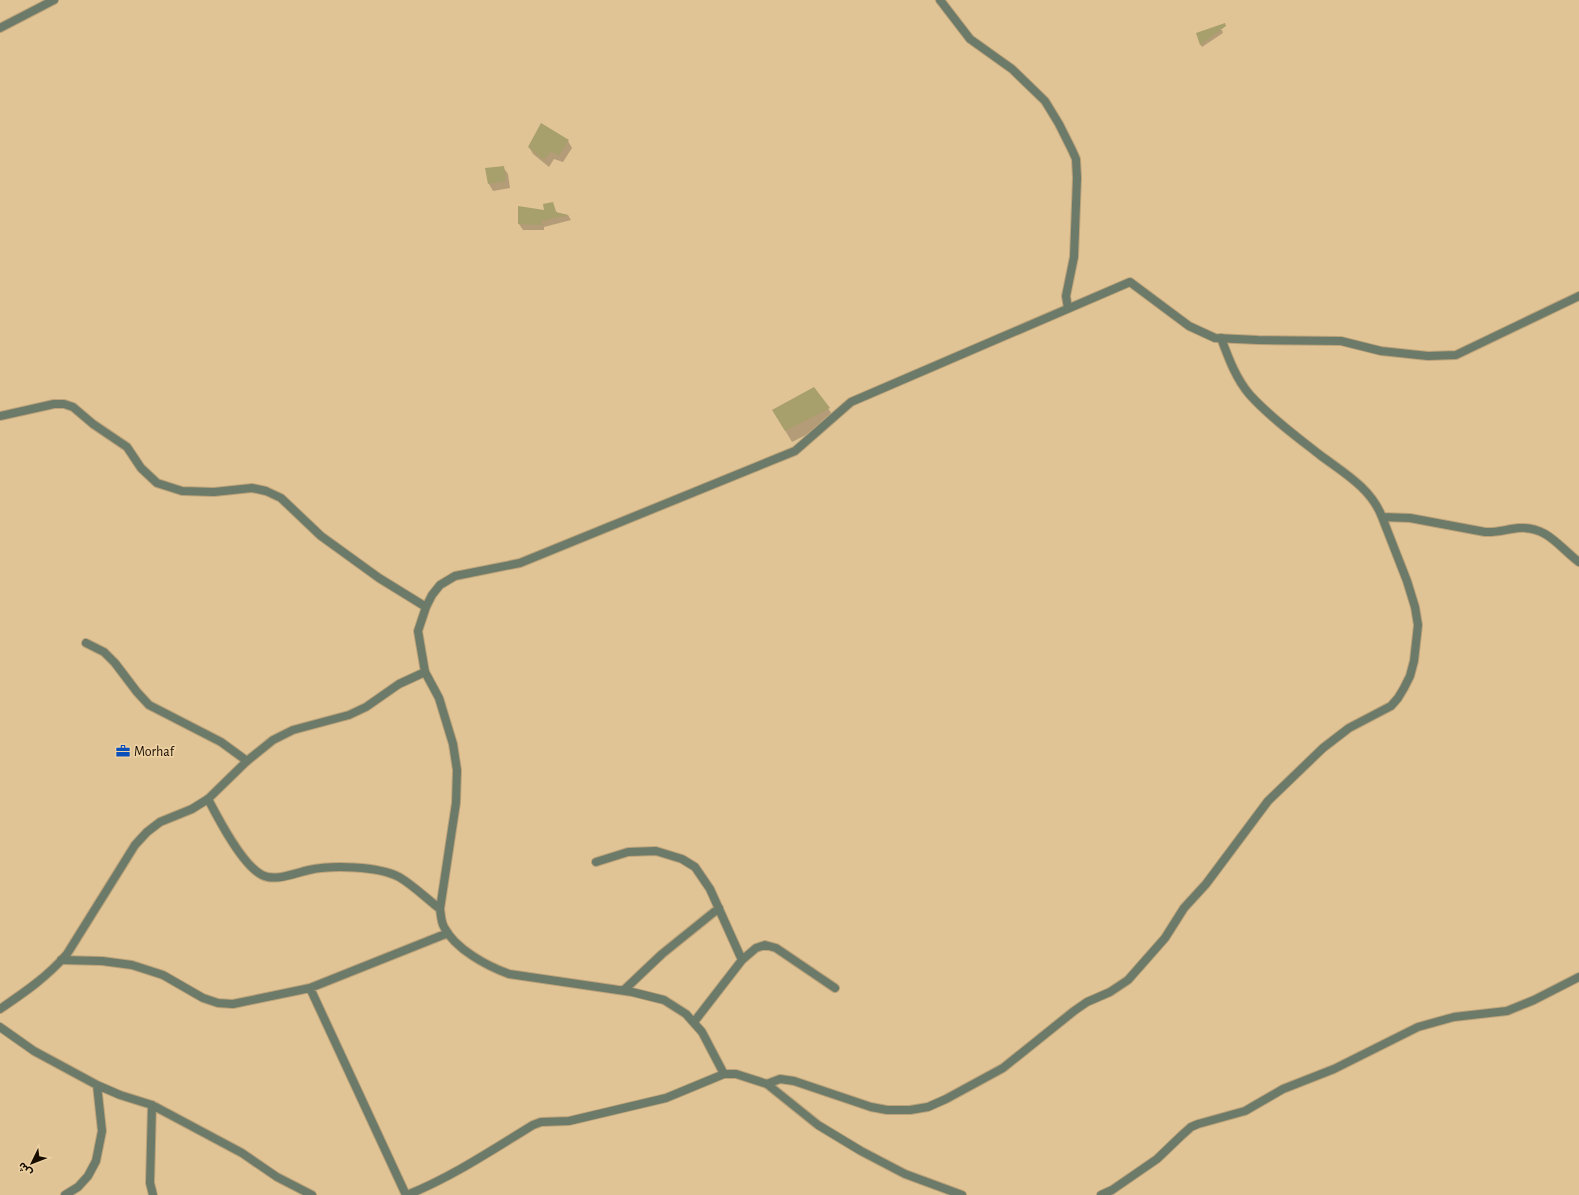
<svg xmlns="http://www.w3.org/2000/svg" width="1579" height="1195" viewBox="0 0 1579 1195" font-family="'Alegreya Sans','Noto Sans Arabic',sans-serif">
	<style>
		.shadow { fill: #0003 }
		.building { fill: #a79f6c }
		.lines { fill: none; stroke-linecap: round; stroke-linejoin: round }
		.minor-casing { stroke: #bca37a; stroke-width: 10 }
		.tertiary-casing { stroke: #bca37a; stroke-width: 10 }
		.minor { stroke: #6c7a69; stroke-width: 8 }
		.tertiary { stroke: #6c7a69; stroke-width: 8 }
		.labels { text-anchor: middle; stroke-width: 3.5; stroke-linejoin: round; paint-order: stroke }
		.poi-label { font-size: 14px; fill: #160c00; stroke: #edd1a2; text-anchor: start }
	</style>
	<rect width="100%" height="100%" fill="#e0c495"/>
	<path class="shadow" d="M 1207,30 L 1222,30 L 1223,33 L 1202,47 L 1200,44 Z
		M 568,141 L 572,148 L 563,162 L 554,159 L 549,167 L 533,154 L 529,147 Z
		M 503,167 L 508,174 L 510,188 L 493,191 L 489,184 Z
		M 552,203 L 557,213 L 568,215 L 571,220 L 544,227 L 544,230 L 523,230 L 519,224 L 546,212 Z
		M 814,388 L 836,420 L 792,442 L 773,410 Z"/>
	<path class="building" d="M 1225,23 L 1226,26 L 1200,45 L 1196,33 Z
		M 541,123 L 569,140 L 559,155 L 550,152 L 544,160 L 528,147 Z
		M 504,166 L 506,181 L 488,184 L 485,168 Z
		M 553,202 L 556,212 L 568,215 L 541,221 L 542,225 L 518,224 L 518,206 L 544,210 L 543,204 Z
		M 814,387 L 830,408 L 785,431 L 772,410 Z"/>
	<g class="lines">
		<defs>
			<path id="minor" d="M 940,0 L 970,39 L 1012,69 L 1045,101 L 1059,124 L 1072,150 L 1076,159 L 1077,178 L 1074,257 L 1066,296 L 1068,308
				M 0,28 L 54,0
				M 1221,338 C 1228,357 1236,379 1250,395 C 1270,417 1297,437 1320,455 C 1344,473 1371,488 1382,517 L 1410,518 L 1485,532 C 1496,533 1507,529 1519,528 C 1547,526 1559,547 1579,562
				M 86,643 L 104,652 L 115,663 L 137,692 L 149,705 L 221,742 L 247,761
				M 425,672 L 439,698 L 453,744 L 457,770 L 456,803 L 440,909 C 441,915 441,922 444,927 C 455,949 487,966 509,974 L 632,992 L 664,1000 L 686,1014 L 702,1032 L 724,1074
				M 208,799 C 218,818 242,865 262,875 C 275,882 295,873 309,870 C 332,865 378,866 399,877 C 413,885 427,899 440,909
				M 596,862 L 628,852 L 656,851 L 682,859 L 695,867 L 710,889 L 742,960
				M 61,960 L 102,961 L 132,965 L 163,975 L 203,998 L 218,1003 L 233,1004 L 310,988 L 448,933
				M 310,988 L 406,1195
				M 624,990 L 662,954 L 719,908
				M 694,1022 L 742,960 L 756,948 L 765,945 L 776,948 L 835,988
				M 0,1027 L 34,1051 L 97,1085 L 120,1095 L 152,1105 L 242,1153 L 277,1177 L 312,1195
				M 767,1084 L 780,1079 L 794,1081 L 871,1107 L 887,1110 L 910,1110 L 928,1107 L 946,1099 L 1003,1068 L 1074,1011 L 1087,1002 L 1110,992 L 1128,980 L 1165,938 L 1184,908 L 1206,884 L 1268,801 L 1323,748 L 1349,728 L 1391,706 L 1398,698 L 1404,688 L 1410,676 L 1414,661 L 1418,625 L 1415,607 L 1407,581 L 1382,517
				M 152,1105 L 150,1183 L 153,1195
				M 65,1195 L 78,1187 L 88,1176 L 96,1161 L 102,1131 L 97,1085
				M 407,1195 C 452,1177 492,1150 533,1125 L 541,1122 L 569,1121 L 666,1098 L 724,1074 L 736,1074 L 767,1084 L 818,1125 L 861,1151 L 905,1174 L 962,1195
				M 1101,1195 L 1112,1190 L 1157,1159 L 1181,1136 L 1191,1127 L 1198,1124 L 1245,1111 L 1283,1089 L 1334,1069 L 1418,1027 L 1454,1017 L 1507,1011 L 1534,1000 L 1579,977"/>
			<path id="tertiary" d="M 0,416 L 54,404 L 64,404 L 73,407 L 93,424 L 127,447 L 141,468 L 157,483 L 182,491 L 214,492 L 252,488 L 266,491 L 281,498 L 321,536 L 379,578 L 426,607
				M 0,1009 C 25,992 47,977 67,954 L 135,845 L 147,832 L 160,822 L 192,809 L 208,799 L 247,761 L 273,740 L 293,730 L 349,715 L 366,707 L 399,684 L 425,672 L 418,631 L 426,607 L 432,595 L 440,585 L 455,576 L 520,563 L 795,451 L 851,402 L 1130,282 L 1189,326 L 1215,338 L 1258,340 L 1341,341 L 1381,351 L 1428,356 L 1456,355 L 1579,296"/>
		</defs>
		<use href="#minor" class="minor-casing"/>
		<use href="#tertiary" class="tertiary-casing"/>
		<use href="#minor" class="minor"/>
		<use href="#tertiary" class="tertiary"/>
	</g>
	<defs>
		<symbol id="office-bare" viewBox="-9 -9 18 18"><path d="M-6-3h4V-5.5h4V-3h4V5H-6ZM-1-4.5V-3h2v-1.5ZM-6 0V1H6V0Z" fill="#0a4fba" stroke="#edd1a2" stroke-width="2.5" paint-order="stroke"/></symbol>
	</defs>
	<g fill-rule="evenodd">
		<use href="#office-bare" x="113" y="741" width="20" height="20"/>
	</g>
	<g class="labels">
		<g class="poi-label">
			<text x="134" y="756">Morhaf</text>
		</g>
	</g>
	<g transform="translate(32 1163) rotate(227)" stroke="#edd1a2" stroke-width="3" paint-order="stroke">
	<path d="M0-3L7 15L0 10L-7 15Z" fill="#160c00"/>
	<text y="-6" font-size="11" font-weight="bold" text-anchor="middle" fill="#160c00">ش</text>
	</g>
</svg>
